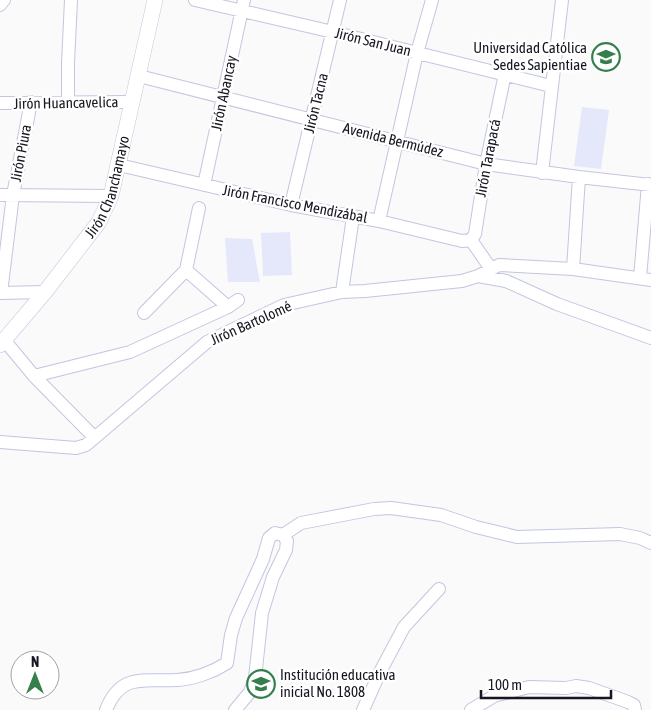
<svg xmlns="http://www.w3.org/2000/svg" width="651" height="710" viewBox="0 0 651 710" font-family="'Asap Condensed',sans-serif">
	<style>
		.green { fill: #e5e8fa }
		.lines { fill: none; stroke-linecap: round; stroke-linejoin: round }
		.minor-casing { stroke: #c2c6e0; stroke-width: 14 }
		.major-casing { stroke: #c2c6e0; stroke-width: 16 }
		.minor { stroke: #fff; stroke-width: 12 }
		.major { stroke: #fff; stroke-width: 15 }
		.labels { text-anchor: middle; stroke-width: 5; stroke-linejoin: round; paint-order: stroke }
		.street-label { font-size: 15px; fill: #161721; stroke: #fff }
		.poi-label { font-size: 15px; fill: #161721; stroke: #fff; text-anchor: end }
	</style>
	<rect width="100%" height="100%" fill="#fafafa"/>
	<path class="green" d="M 582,107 L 609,110 L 601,169 L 574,166 Z
		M 290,232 L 292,275 L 263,276 L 261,233 Z
		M 225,238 L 252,239 L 260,282 L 228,282 Z"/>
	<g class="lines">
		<defs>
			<path id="minor" d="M 195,0 L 333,32 L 551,86
				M 0,5 L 4,0
				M 139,76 L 486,164 L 579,177 L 651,185
				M 0,103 L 131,102
				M 68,103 L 68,63 L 71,0
				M 119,165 L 291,205 L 379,221 L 462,241 L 471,240
				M 542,173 L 562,0
				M 204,185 L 244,0
				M 0,195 L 111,196
				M 291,205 L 340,0
				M 379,221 L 417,53 L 432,0
				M 471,240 L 475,234 L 486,164 L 505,74
				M 471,240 L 491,269
				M 573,269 L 579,177
				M 186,270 L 199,208
				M 186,270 L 228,307
				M 478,276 L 506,281 L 557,304 L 651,338
				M 640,278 L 648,184
				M 342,292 L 353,217
				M 0,293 L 45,292
				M 1,293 L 13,195 L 31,102
				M 144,313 L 186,270
				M 5,341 L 34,376 L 94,437
				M 34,376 L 130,352 L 228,307 L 238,300
				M 0,442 L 76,448 L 86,445 L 207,342 L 284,305 L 342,292 L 365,291 L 462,281 L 478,276 L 499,265 L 573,269 L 651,280
				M 283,535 L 301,523 L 374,509 L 391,508 L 441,515 L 476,527 L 517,537 L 620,534 L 640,538 L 651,543
				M 106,710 C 121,672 144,682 177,680 C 194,679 213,672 227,663 L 231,635 L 236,618 L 263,559 L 269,538 L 275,533 L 283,535 L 287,541 L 286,550 L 273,577 L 262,613 L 255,678 L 250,692 L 235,710
				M 363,710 L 380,672 L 404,627 L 439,589
				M 471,710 L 494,696 L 529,687 L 566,688 L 576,686 L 589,688 L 628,702 L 634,705 L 635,710"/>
			<g id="major">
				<path id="s1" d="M 0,345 L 45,292 L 99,222 L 111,196 L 155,0"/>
			</g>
		</defs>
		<use href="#minor" class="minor-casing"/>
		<use href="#major" class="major-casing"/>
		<use href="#minor" class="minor"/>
		<use href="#major" class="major"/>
	</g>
	<defs>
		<symbol id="university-ring" viewBox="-11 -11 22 22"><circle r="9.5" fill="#fff" stroke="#357f4d" stroke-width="1.5"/><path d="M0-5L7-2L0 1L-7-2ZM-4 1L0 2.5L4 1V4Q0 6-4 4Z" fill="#357f4d"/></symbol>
		<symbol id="school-ring" viewBox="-11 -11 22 22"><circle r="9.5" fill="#fff" stroke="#357f4d" stroke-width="1.5"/><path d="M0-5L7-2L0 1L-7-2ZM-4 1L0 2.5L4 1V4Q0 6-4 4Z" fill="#357f4d"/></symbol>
	</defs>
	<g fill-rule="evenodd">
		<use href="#university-ring" x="590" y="41" width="32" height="32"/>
		<use href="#school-ring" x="245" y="668" width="32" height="32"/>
	</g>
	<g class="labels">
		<g class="street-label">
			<text transform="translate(373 42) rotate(14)" y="5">Jirón San Juan</text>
			<text transform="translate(224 93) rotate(-78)" y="5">Jirón Abancay</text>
			<text transform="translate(66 103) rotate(-1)" y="5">Jirón Huancavelica</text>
			<text transform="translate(316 103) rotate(-76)" y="5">Jirón Tacna</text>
			<text transform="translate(393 140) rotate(14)" y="5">Avenida Bermúdez</text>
			<text transform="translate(21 153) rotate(-79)" y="5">Jirón Piura</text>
			<text transform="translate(488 158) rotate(-79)" y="5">Jirón Tarapacá</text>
			<text dy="5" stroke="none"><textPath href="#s1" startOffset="194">Jirón Chanchamayo</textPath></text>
			<text transform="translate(295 204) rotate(11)" y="5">Jirón Francisco Mendizábal</text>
			<text transform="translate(251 323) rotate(-24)" y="5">Jirón Bartolomé</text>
		</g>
		<g class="poi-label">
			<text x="587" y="53">Universidad Católica<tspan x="587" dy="17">Sedes Sapientiae</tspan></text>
			<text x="280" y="680" text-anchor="start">Institución educativa<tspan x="280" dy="17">inicial No. 1808</tspan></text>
		</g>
	</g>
	<g transform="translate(35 675)"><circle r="24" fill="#ffffff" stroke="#a2a2a6"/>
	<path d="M0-4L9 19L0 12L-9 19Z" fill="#357f4d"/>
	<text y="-8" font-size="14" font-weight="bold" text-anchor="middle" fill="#161721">N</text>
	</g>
	<path d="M481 690v8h130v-8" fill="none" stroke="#161721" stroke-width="2.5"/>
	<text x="488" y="690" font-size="15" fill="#161721" stroke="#ffffff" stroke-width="4" paint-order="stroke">100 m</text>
</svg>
